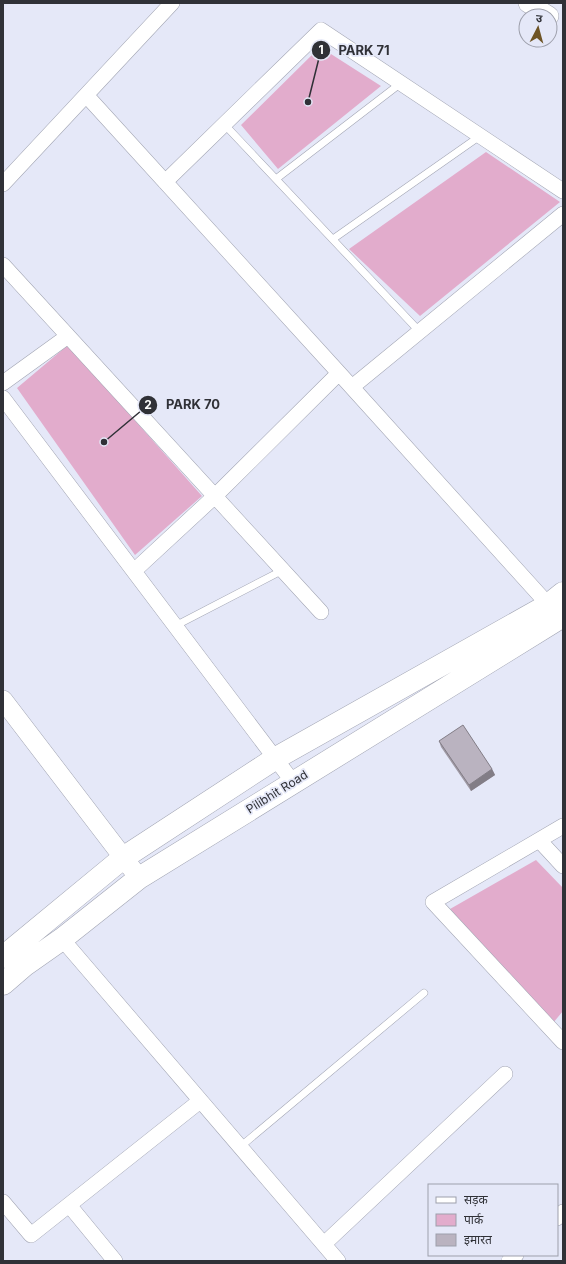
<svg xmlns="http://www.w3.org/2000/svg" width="566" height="1264" viewBox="0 0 566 1264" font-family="Inter,'Noto Sans Devanagari',sans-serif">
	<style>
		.green { fill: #e2accc }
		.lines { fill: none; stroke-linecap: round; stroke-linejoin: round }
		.service-casing { stroke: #a2a5b3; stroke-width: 8 }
		.minor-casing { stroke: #a2a5b3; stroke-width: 16 }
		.tertiary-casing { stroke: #a2a5b3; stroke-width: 20 }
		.trunk-casing { stroke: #a2a5b3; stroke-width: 23 }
		.service { stroke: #fff; stroke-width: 7 }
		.minor { stroke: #fff; stroke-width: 15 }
		.tertiary { stroke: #fff; stroke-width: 19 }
		.trunk { stroke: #fff; stroke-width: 22 }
		.wall { fill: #a09aa5 }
		.shaded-wall { fill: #827d86 }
		.building { fill: #bab3c0; stroke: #827d86 }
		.labels { text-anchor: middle; stroke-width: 3.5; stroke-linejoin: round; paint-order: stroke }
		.street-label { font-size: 12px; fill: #303137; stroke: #e5e8f8 }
		.leader { fill: none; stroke: #303137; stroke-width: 1.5 }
		.callout-dot { fill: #303137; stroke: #e5e8f8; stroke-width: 1.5 }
		.mark-label { font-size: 12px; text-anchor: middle; font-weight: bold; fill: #fff }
		.callout-label { font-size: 13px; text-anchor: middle; font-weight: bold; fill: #303137; stroke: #e5e8f8; stroke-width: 3.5; stroke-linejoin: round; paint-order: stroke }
	</style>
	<rect width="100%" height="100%" fill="#e5e8f8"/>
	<path class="green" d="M 320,47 L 381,86 L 278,169 L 241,125 Z
		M 486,152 L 560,202 L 420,316 L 349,249 Z
		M 68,345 L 202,496 L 135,555 L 17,388 Z
		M 536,860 L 563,888 L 563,1011 L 553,1023 L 450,909 Z"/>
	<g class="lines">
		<defs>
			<path id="service" d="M 224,124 L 420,332
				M 276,179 L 401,83
				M 333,239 L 480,136
				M 175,626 L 283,570
				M 240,1147 L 424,993"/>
			<path id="minor" d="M 86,95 L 339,373 L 554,611
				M 165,182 L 321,30 L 563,191
				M 3,184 L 172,3
				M 3,265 L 321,612
				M 3,383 L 68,336
				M 352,387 L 563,214
				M 3,398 L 293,782
				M 134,571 L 215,496 L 339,373
				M 563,826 L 433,902 L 563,1042
				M 539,840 L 563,866
				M 62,939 L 338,1261
				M 3,1202 L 31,1235 L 200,1101
				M 69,1205 L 115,1261
				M 557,1218 L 563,1212
				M 324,1244 L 505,1074
				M 509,1261 L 516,1255"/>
			<path id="tertiary" d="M 528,3 L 549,16
				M 3,700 L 139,878"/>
			<path id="trunk" d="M 3,957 L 123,858 L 276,758 L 548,605 L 563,593
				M 3,984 L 25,965 L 62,939 L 139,878 L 563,616"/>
		</defs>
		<use href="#service" class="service-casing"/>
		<use href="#minor" class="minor-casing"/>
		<use href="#tertiary" class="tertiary-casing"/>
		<use href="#trunk" class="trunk-casing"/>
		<use href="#service" class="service"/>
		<use href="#minor" class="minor"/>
		<use href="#tertiary" class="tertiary"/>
		<use href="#trunk" class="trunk"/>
	</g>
	<path class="wall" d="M 439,741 L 492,769 L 495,775 L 471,791 L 441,747 Z"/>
	<path class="shaded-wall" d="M 492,769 L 495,775 L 471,791 L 469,785 Z"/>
	<path class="building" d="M 463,725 L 492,769 L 469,785 L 439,741 Z"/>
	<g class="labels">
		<g class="street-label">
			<text transform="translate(277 792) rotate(-32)" y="4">Pilibhit Road</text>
		</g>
	</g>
	<path class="leader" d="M308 102L321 50M104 442L148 405"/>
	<g class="callout-dot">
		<circle cx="308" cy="102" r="4"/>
		<circle cx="104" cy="442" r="4"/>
		<circle cx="321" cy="50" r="10"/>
		<circle cx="148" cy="405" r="10"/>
	</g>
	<g class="mark-label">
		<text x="321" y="54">1</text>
		<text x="148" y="409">2</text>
	</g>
	<g class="callout-label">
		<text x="364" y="55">PARK 71</text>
		<text x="193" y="409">PARK 70</text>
	</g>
	<rect width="566" height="1264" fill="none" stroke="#303137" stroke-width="8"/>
	<rect x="428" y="1184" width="130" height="72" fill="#e5e8f8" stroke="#9d9fab"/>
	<rect x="436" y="1197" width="20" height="6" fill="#ffffff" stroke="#9d9fab"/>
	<text x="464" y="1204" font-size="12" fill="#303137">सड़क</text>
	<rect x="436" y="1214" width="20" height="12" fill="#e2accc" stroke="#9d9fab"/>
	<text x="464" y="1224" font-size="12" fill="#303137">पार्क</text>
	<rect x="436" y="1234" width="20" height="12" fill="#bab3c0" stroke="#9d9fab"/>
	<text x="464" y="1244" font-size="12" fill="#303137">इमारत</text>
	<g transform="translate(538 28) rotate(6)"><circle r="19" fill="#e5e8f8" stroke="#9d9fab"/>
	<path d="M0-3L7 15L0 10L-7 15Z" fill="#6e5426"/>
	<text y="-6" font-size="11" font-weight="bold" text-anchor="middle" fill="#303137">उ</text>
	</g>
</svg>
